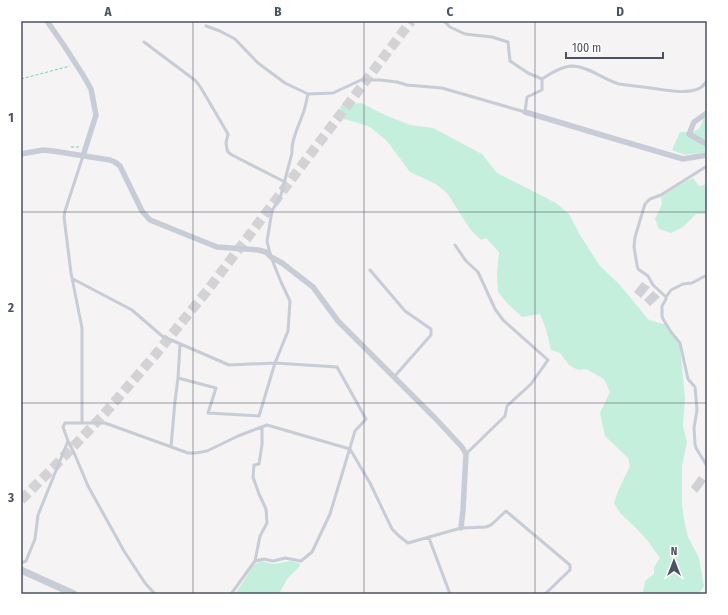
<svg xmlns="http://www.w3.org/2000/svg" width="728" height="615" viewBox="0 0 728 615" font-family="'Fira Sans Condensed',sans-serif">
	<style>
		.green { fill: #c4efdd }
		.building { fill: #d0d1d7 }
		.lines { fill: none; stroke-linecap: round; stroke-linejoin: round }
		.motorway-tunnel { stroke: #d3d3d6; stroke-width: 10; stroke-dasharray: 10 5; stroke-linecap: butt }
		.path { stroke: #7ccdb5; stroke-width: 1; stroke-dasharray: 3 2; stroke-linecap: butt }
		.service { stroke: #c7ccd6; stroke-width: 3 }
		.minor { stroke: #c7ccd6; stroke-width: 5.5 }
		.tertiary { stroke: #c7ccd6; stroke-width: 7 }
		.grid { fill: none; stroke: #4b5260; stroke-width: 1; stroke-opacity: 0.55 }
		.neatline { fill: none; stroke: #4b5260; stroke-width: 1.5 }
		.grid-label { font-size: 13px; text-anchor: middle; font-weight: bold; fill: #4b5260 }
	</style>
	<rect width="100%" height="100%" fill="#f5f3f3"/>
	<path class="green" d="M 361,103 L 385,115 L 410,125 L 433,128 L 482,154 L 497,173 L 556,203 L 569,214 L 580,235 L 600,266 L 619,284 L 649,320 L 667,325 L 680,346 L 685,398 L 683,426 L 687,442 L 682,466 L 682,504 L 684,520 L 688,537 L 699,558 L 704,586 L 699,594 L 640,594 L 643,592 L 645,581 L 654,574 L 654,567 L 660,558 L 647,540 L 636,528 L 620,513 L 614,503 L 618,491 L 630,466 L 628,458 L 605,436 L 600,413 L 610,392 L 604,379 L 586,369 L 578,370 L 569,365 L 560,353 L 551,350 L 546,329 L 540,314 L 522,317 L 507,303 L 498,292 L 497,273 L 499,252 L 486,238 L 481,240 L 470,229 L 447,193 L 436,184 L 410,172 L 387,141 L 370,127 L 352,121 L 343,119 L 340,106 Z
		M 707,116 L 707,152 L 685,155 L 672,150 L 680,132 C 686,132 696,133 700,127 C 703,122 701,120 707,116 Z
		M 693,178 L 699,186 L 707,184 L 707,214 L 696,214 L 683,227 L 671,233 L 659,229 L 655,219 L 662,204 L 661,197 L 681,184 Z
		M 261,561 L 273,564 L 280,563 L 290,561 L 299,563 L 300,566 L 287,579 L 279,594 L 235,594 L 254,565 Z"/>
	<path class="building" d="M 642,282 L 650,287 L 641,298 L 634,292 Z
		M 653,291 L 660,297 L 650,306 L 644,300 Z
		M 699,476 L 706,481 L 697,493 L 691,487 Z"/>
	<g class="lines">
		<path class="motorway-tunnel" d="M 21,500 L 53,468 L 105,413 L 156,354 L 207,291 L 411,21"/>
		<path class="path" d="M 21,79 L 70,66
			M 21,123 L 22,123 L 21,125
			M 71,147 L 78,147 L 80,146"/>
		<path class="service" d="M 444,21 L 450,27 L 465,34 L 492,37 L 508,42 L 510,61 L 528,73 L 542,79
			M 206,26 L 220,31 L 235,39 L 258,63 L 285,83 L 308,94
			M 144,42 L 196,81 L 201,88 L 228,134 L 226,143 L 227,149 L 228,152 L 232,155 L 285,182
			M 542,79 C 551,73 562,66 573,66 C 590,67 604,80 619,84 C 627,85 635,86 643,87 C 659,89 680,94 695,90 C 701,89 704,85 707,81
			M 707,166 L 661,195 L 650,199 L 645,204 L 635,237 L 634,247 L 637,265 L 638,269 L 648,276 L 653,285 L 666,297 L 671,290 L 683,284 L 692,283 L 707,275
			M 455,245 L 466,261 L 478,272 L 495,309 L 503,320 L 548,360 L 531,384 L 507,406 L 505,416 L 466,454
			M 370,270 L 405,311 L 431,329 L 431,335 L 394,377
			M 73,279 L 132,310 L 162,336 L 229,365 L 275,363 L 288,331 L 290,301 L 281,282 L 271,257 L 267,241 L 272,211 L 281,195 L 292,153 C 291,140 298,128 302,116 C 305,110 306,102 308,94 L 333,93 L 361,80 L 380,80 L 397,82 L 407,85 L 442,88 L 525,112 L 527,97 L 542,90 L 542,79
			M 666,297 L 666,299 L 662,306 L 662,316 L 663,319 L 671,332 L 680,343 L 688,379 L 695,387 L 697,410 L 694,428 L 695,444 L 696,448 L 707,466
			M 178,378 L 180,344
			M 82,423 L 82,328 L 71,273 L 64,217 L 65,211 L 83,156
			M 171,447 L 175,401 L 178,378 L 216,388 L 208,413 L 259,416 L 275,363 L 337,367 L 366,419 L 355,431 L 330,514 L 312,552 L 301,561 L 285,558 L 273,561 L 264,559 L 255,561
			M 429,538 L 450,594
			M 21,563 L 26,561 L 35,539 L 38,515 L 68,441
			M 155,594 L 145,583 L 124,551 L 88,486 L 75,455 L 68,441 L 63,427 L 65,423 L 105,423 L 188,453 L 196,453 L 207,451 L 238,436 L 267,425 L 350,449 L 370,483 L 392,529 L 399,536 L 408,543 L 461,528 L 486,527 L 491,525 L 506,511 L 570,565 L 570,570 L 545,594
			M 231,594 L 255,561 L 260,536 L 267,523 L 266,509 L 259,494 L 253,477 L 254,465 L 259,464 L 262,445 L 262,427"/>
		<path class="minor" d="M 47,21 L 63,44 L 83,75 L 91,89 L 96,115 L 83,156
			M 525,112 L 605,136 L 683,159 L 707,155
			M 707,113 L 694,122 L 689,134 L 701,141 L 707,144
			M 21,154 L 43,150 L 53,151 L 110,160 L 115,162 L 120,166 L 142,211 L 150,220 L 217,247 L 258,250 L 266,252 L 271,257 L 282,263 L 313,287 L 338,321 L 435,418 L 462,447 L 466,454 L 463,510 L 461,528"/>
		<path class="tertiary" d="M 21,570 L 74,594"/>
	</g>
	<path class="grid" d="M 193,21 L 193,594M 364,21 L 364,594M 535,21 L 535,594M 21,212 L 707,212M 21,403 L 707,403"/>
	<rect width="728" height="615" fill="none" stroke="#ffffff" stroke-width="44"/>
	<g transform="translate(674 561)" stroke="#ffffff" stroke-width="3" paint-order="stroke">
	<path d="M0-3L7 15L0 10L-7 15Z" fill="#4b5260"/>
	<text y="-6" font-size="11" font-weight="bold" text-anchor="middle" fill="#4b5260">N</text>
	</g>
	<path d="M566 52v6h97v-6" fill="none" stroke="#4b5260" stroke-width="2"/>
	<text x="572" y="52" font-size="12" fill="#4b5260" stroke="#ffffff" stroke-width="3" paint-order="stroke">100 m</text>
	<rect x="22" y="22" width="684" height="571" class="neatline"/>
	<g class="grid-label">
		<text x="108" y="16">A</text>
		<text x="278" y="16">B</text>
		<text x="450" y="16">C</text>
		<text x="620" y="16">D</text>
		<text x="11" y="122">1</text>
		<text x="11" y="312">2</text>
		<text x="11" y="502">3</text>
	</g>
</svg>
